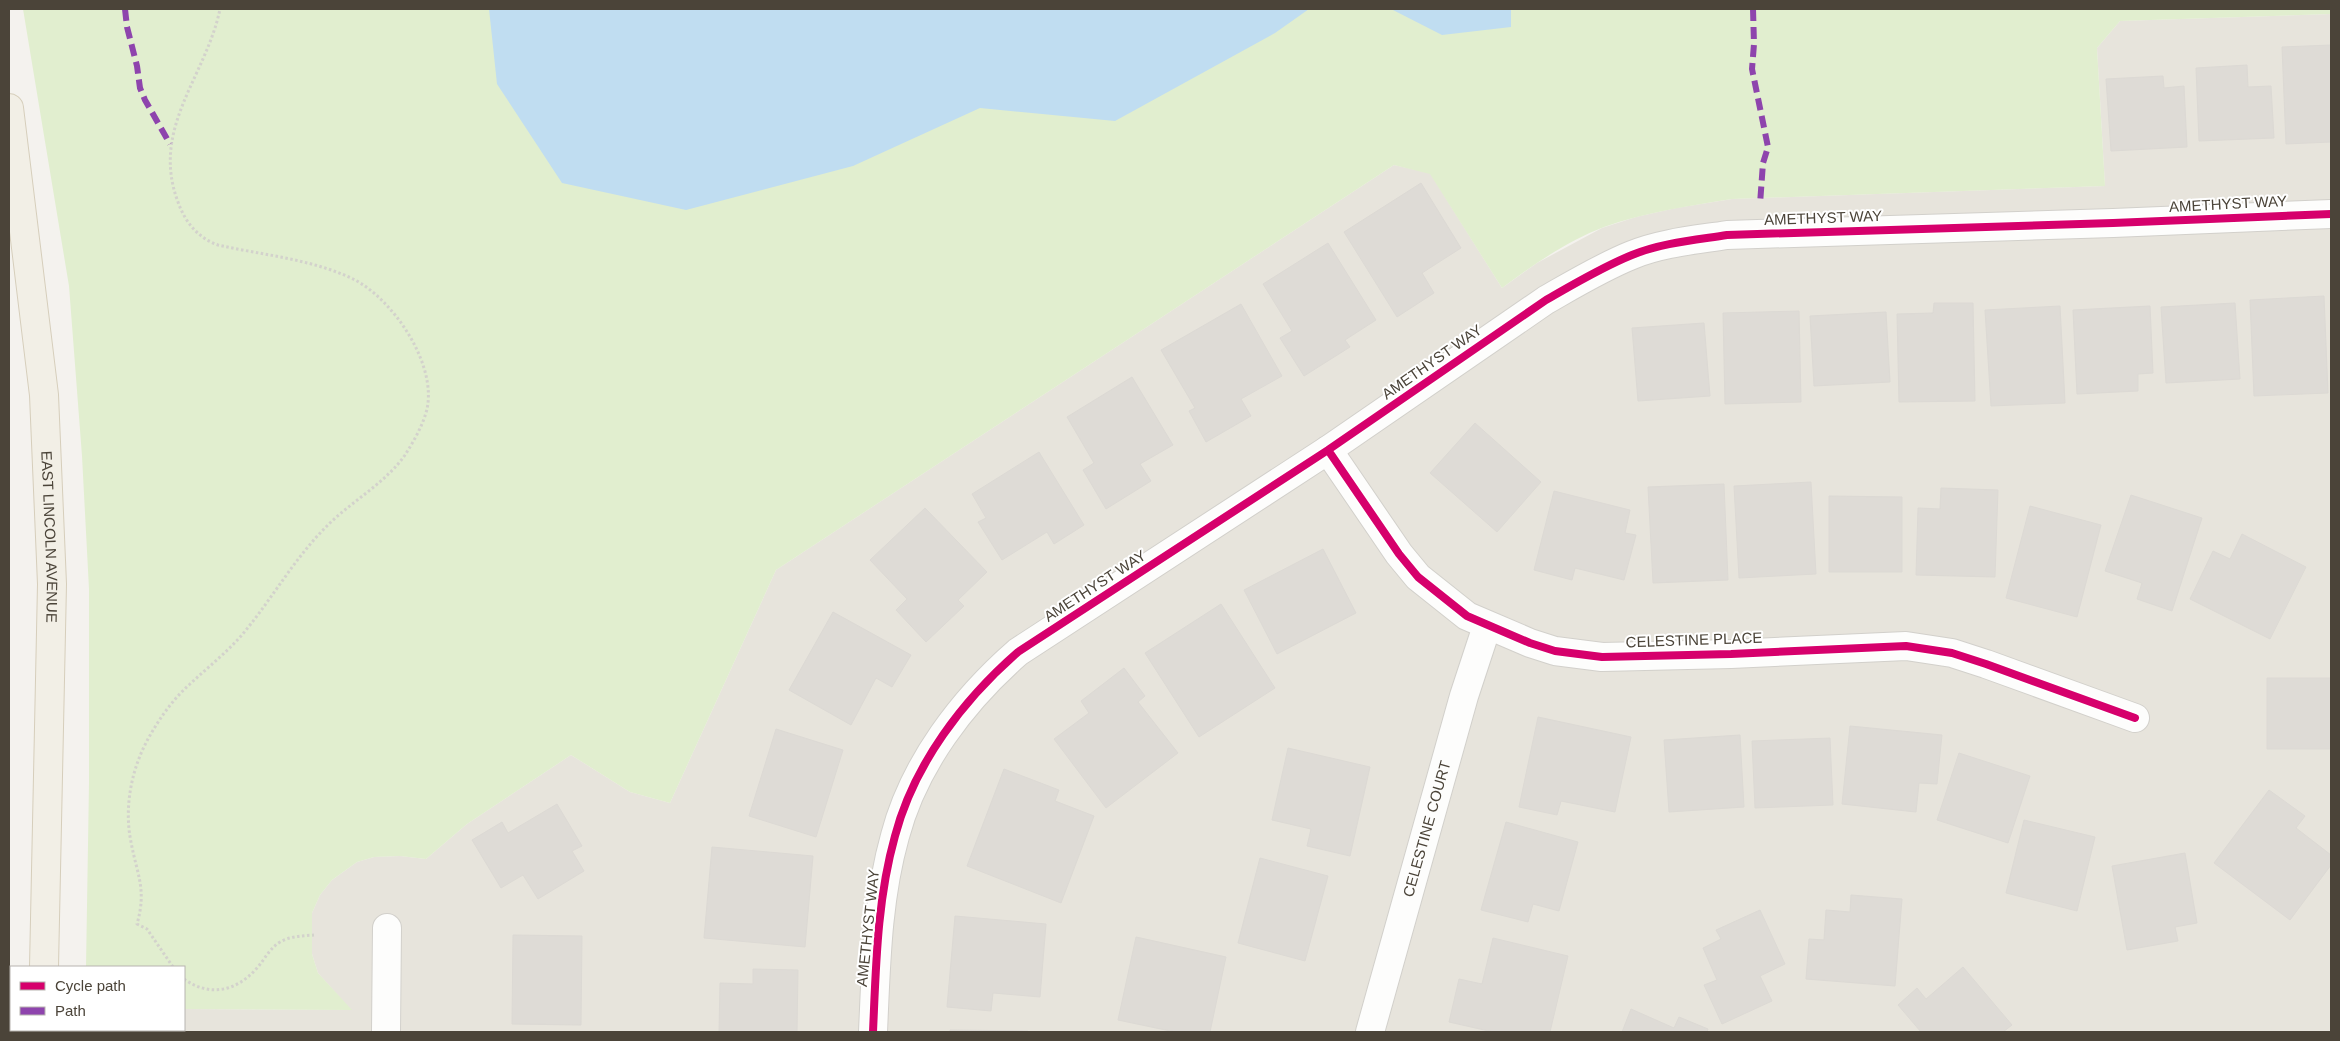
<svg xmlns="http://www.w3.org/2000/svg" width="2340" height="1041" viewBox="0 0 2340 1041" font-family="Helvetica,sans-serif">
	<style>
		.residential { fill: #e7e4dc }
		.green { fill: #e1eecf }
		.water { fill: #c0ddf1 }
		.building { fill: #dedbd6; stroke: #dcd9d4 }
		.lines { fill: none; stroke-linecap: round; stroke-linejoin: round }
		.minor-casing { stroke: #d2d0cb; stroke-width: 30 }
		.primary-casing { stroke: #d6cebb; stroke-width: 30 }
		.path { stroke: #d3d2cc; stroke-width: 3; stroke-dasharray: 2.5 2.5; stroke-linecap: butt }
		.minor { stroke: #fdfdfc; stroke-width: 28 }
		.primary { stroke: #f2efe6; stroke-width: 28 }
		.quiet { stroke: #8e44ad; stroke-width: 6; stroke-dasharray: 12 6; stroke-linecap: butt }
		.cycleway-casing { stroke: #fff; stroke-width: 11 }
		.cycleway { stroke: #d6006c; stroke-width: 8 }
		.labels { text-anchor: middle; stroke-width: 4; stroke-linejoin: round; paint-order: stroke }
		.street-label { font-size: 15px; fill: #4b4439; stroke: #fff }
	</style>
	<rect width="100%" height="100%" fill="#f4f2ee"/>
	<path class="residential" d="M 2331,14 L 2331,1032 L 167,1032 L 167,1030 L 184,1030 L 184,1009 L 351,1010 L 318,973 L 312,954 L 312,913 L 320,895 L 332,880 L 357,862 L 374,857 L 400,856 L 426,859 L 467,824 L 571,755 L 630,792 L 670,803 L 776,570 L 1394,165 L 1430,173 L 1502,288 L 1537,263 L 1602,228 L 1636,217 L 1676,208 L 1732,199 L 2105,186 L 2097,48 L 2120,21 Z"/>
	<path class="green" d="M 23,9 L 2331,9 L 2331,14 L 2120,21 L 2097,48 L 2105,186 L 1732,199 C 1689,206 1646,212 1604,227 C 1567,241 1533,265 1502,288 L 1430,174 L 1394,165 L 776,570 L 670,803 L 630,792 L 571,755 L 467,824 L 426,859 L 400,856 L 374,857 L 357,862 L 332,880 L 320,895 L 312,913 L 312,954 L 318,973 L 352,1010 L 184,1009 L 184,967 L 86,967 L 89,783 L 89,589 L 82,456 L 69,286 Z
		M 84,1030 L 167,1030 L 167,1032 L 84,1032 Z"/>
	<path class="water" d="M 489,9 L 1309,9 L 1275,33 L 1115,121 L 980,108 L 853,166 L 686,210 L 562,183 L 497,84 Z
		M 1391,9 L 1511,9 L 1511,27 L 1442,35 Z"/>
	<path class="building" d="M 2331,45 L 2331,142 L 2286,144 L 2282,47 Z
		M 2247,65 L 2248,87 L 2271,86 L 2274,138 L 2199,141 L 2196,68 Z
		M 2163,76 L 2164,88 L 2184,86 L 2187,147 L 2111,151 L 2106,79 Z
		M 1421,183 L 1461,248 L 1422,273 L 1434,293 L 1397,317 L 1344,232 Z
		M 1328,243 L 1376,320 L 1345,340 L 1350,347 L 1304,376 L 1280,338 L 1292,331 L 1263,284 Z
		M 2324,296 L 2328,393 L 2254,396 L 2250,300 Z
		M 1934,303 L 1973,303 L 1975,401 L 1899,402 L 1897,314 L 1933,313 Z
		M 2235,303 L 2240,379 L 2166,383 L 2161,307 Z
		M 1241,304 L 1282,376 L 1241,399 L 1251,416 L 1206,442 L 1189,411 L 1195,408 L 1161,350 Z
		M 2060,306 L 2065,403 L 1991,406 L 1985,310 Z
		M 2150,306 L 2153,373 L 2138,374 L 2138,391 L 2077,394 L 2073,310 Z
		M 1799,311 L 1801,402 L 1725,404 L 1723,313 Z
		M 1886,312 L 1890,382 L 1814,386 L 1810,316 Z
		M 1704,323 L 1710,396 L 1638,401 L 1632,328 Z
		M 1132,377 L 1173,445 L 1140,464 L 1151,481 L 1106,509 L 1083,470 L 1094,463 L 1067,417 Z
		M 1475,423 L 1541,482 L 1497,532 L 1430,473 Z
		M 1039,452 L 1084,525 L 1054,544 L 1047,532 L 1002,560 L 978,522 L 986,518 L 972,494 Z
		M 1811,482 L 1816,574 L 1739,578 L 1734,486 Z
		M 1724,484 L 1728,580 L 1653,583 L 1648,487 Z
		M 1941,488 L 1998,490 L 1995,577 L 1916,575 L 1918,508 L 1940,509 Z
		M 1554,491 L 1630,510 L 1625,533 L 1636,535 L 1624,580 L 1575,568 L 1572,580 L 1534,570 Z
		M 2131,495 L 2202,518 L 2172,611 L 2137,599 L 2142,583 L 2105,571 Z
		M 1829,496 L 1902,497 L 1902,572 L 1829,572 Z
		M 2030,506 L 2101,525 L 2077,617 L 2006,598 Z
		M 925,508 L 987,572 L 958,600 L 964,606 L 926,642 L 896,610 L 907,599 L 870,560 Z
		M 2242,534 L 2306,567 L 2270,639 L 2190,599 L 2213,551 L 2230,559 Z
		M 1323,549 L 1356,613 L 1277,654 L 1244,590 Z
		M 1221,604 L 1275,688 L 1199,737 L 1145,653 Z
		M 833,612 L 911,655 L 892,687 L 876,678 L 851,725 L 789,690 Z
		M 1124,668 L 1145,696 L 1138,702 L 1178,753 L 1106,808 L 1054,739 L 1089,713 L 1081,701 Z
		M 2267,678 L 2331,678 L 2331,749 L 2267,749 Z
		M 1538,717 L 1631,737 L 1615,812 L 1561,801 L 1557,815 L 1519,807 Z
		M 1850,726 L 1942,735 L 1937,784 L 1919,783 L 1916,812 L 1842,804 Z
		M 776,729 L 843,750 L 816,837 L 749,816 Z
		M 1740,735 L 1744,807 L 1669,812 L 1664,740 Z
		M 1830,738 L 1833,805 L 1755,808 L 1752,741 Z
		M 1288,748 L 1370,767 L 1350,856 L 1307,846 L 1311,829 L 1272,820 Z
		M 1959,753 L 2030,776 L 2008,843 L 1937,820 Z
		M 1004,769 L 1059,790 L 1055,801 L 1094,816 L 1061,903 L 967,866 Z
		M 2269,790 L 2305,816 L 2296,828 L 2331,855 L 2331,865 L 2290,920 L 2214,863 Z
		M 557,804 L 582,846 L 572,851 L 584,871 L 538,899 L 523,875 L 501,888 L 472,840 L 502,822 L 508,833 Z
		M 2024,820 L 2095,837 L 2077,911 L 2006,893 Z
		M 1506,822 L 1578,842 L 1559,911 L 1533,904 L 1528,922 L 1481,910 Z
		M 712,847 L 813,856 L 805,947 L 704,938 Z
		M 2185,853 L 2197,923 L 2175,927 L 2178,941 L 2127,950 L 2112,866 Z
		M 1260,858 L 1328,876 L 1305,961 L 1238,943 Z
		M 1851,895 L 1902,899 L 1895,986 L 1806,979 L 1809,939 L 1824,940 L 1826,910 L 1850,912 Z
		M 1760,910 L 1785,964 L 1760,976 L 1772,1001 L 1722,1024 L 1704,985 L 1717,980 L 1703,948 L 1721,939 L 1716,930 Z
		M 955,916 L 1046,924 L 1040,997 L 993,993 L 991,1011 L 947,1007 Z
		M 513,935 L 582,936 L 581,1025 L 512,1024 Z
		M 1136,937 L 1226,957 L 1210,1032 L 1175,1032 L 1118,1020 Z
		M 1493,938 L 1568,956 L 1550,1032 L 1493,1032 L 1449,1022 L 1459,979 L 1482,984 Z
		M 1963,967 L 2012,1025 L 2003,1032 L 1921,1032 L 1898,1005 L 1917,988 L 1926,999 Z
		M 753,969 L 798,970 L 797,1032 L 719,1032 L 720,983 L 753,984 Z
		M 1631,1009 L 1674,1028 L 1679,1017 L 1708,1029 L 1707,1032 L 1622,1032 Z
		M 950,1030 L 1028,1031 L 1028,1032 L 950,1032 Z"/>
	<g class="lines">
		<defs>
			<g id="minor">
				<path d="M 1328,450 L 1399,554 L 1418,577 L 1467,616 L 1530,643 L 1555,651 L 1602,657 L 1731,654 L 1906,646 L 1952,653 L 1986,664 L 2135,718"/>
				<path d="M 386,1032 L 387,928"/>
				<path d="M 873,1032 C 876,966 877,900 895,836 C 914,764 963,700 1018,652 L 1328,450 L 1546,300 C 1574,284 1602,267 1632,255 C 1661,243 1695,240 1727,235 L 2113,223 L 2331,214"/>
				<path id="s1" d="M 1370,1032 L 1464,696 L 1487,626"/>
			</g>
			<g id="primary">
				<path id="s2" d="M 9,108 L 44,395 L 52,584 L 44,967"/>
				<path d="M 42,1032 L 42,1030"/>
			</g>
		</defs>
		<use href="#minor" class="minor-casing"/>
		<use href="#primary" class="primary-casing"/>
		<path class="path" d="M 173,967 L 147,929 L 137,924 C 147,889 137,875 131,842 C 124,808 131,770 148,739 C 159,719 173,699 190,684 C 207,668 225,654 241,636 C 270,602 292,562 323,530 C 348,503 384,485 405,455 C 414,441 423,425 427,409 C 437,363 392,298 353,279 C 312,259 262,255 218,245 C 198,238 185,222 178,202 C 150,128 206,77 220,9
			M 184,979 C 209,997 236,992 257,968 C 265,959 269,949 280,942 C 290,936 302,936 314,935"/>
		<use href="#minor" class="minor"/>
		<use href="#primary" class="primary"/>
		<path class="quiet" d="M 125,9 L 127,27 L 137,66 L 140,88 L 145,100 L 170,144
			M 1753,9 L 1754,44 L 1752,69 L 1768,147 L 1763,163 L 1760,204"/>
		<defs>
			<path id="cycleway" d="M 1328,450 L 1399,554 L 1418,577 L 1467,616 L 1530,643 L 1555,651 L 1602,657 L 1731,654 L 1906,646 L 1952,653 L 1986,664 L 2135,718
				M 873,1032 C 876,966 877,900 895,836 C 914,764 963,700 1018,652 L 1328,450 L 1546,300 C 1574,284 1602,267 1632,255 C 1661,243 1695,240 1727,235 L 2113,223 L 2331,214"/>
		</defs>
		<use href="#cycleway" class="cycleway-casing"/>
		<use href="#cycleway" class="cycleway"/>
	</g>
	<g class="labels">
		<g class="street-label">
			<text transform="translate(2228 204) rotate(-3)" y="5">AMETHYST WAY</text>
			<text transform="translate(1823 218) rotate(-2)" y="5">AMETHYST WAY</text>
			<text transform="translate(1432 362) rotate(-35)" y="5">AMETHYST WAY</text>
			<text dy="5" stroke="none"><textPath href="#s2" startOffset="431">EAST LINCOLN AVENUE</textPath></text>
			<text transform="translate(1095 586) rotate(-33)" y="5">AMETHYST WAY</text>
			<text transform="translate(1694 640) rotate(-2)" y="5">CELESTINE PLACE</text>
			<text dy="5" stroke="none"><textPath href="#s1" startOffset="211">CELESTINE COURT</textPath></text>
			<text transform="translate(868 928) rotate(-84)" y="5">AMETHYST WAY</text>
		</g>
	</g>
	<rect width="2340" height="1041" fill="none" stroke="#4b4439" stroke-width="20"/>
	<rect x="10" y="966" width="175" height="65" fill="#ffffff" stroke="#b7b4b0"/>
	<rect x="20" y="982" width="25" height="8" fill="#d6006c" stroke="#b7b4b0"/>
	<text x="55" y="991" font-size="15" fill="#4b4439">Cycle path</text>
	<rect x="20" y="1007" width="25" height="8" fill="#8e44ad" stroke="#b7b4b0"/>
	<text x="55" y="1016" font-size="15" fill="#4b4439">Path</text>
</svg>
